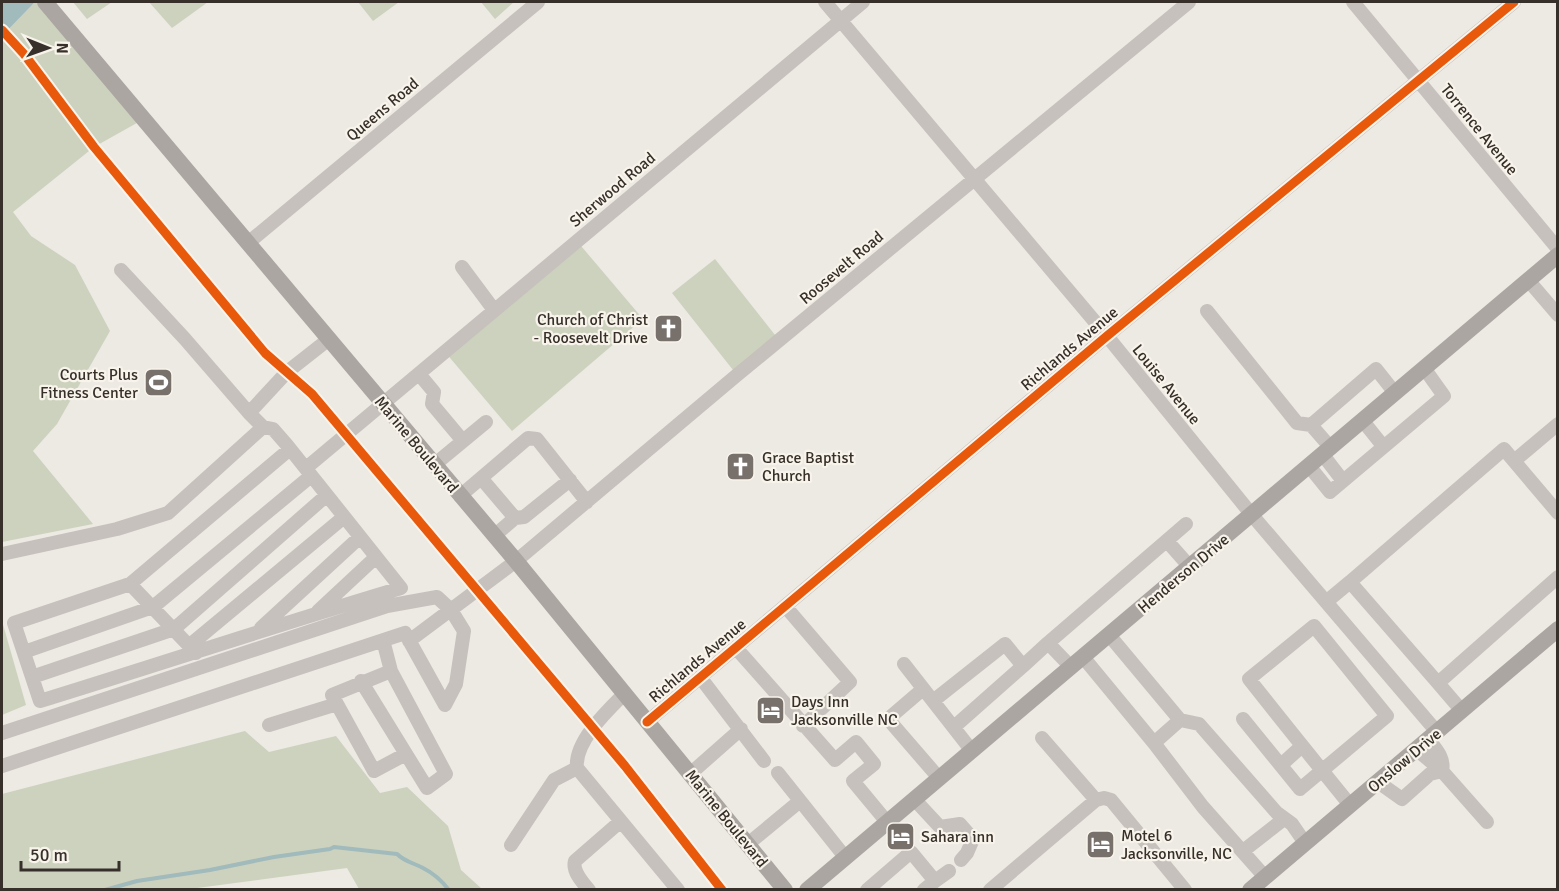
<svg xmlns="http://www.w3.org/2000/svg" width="1559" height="891" viewBox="0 0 1559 891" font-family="Signika,sans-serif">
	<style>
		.green { fill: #cdd2be }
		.water { fill: #a1babc }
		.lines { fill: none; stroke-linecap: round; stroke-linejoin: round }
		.stream { stroke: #a1babc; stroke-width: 4 }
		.minor { stroke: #c6c1bc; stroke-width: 14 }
		.major { stroke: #aba6a1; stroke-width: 16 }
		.cycleway-casing { stroke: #f8f4eb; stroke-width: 13 }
		.cycleway { stroke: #e8590c; stroke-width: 9 }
		.labels { text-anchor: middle; stroke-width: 4.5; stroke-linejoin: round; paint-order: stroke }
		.street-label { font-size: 16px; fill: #372f2a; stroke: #f8f4eb }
		.poi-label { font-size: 16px; fill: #372f2a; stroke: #f8f4eb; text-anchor: start }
	</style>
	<rect width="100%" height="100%" fill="#ede9e3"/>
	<path class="green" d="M 35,2 L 45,2 L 144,119 L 94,147 L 13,212 L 31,236 L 75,265 L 110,331 L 57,424 L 33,451 L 93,524 L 2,542 L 2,36 Z
		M 73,2 L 112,2 L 87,19 Z
		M 149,2 L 208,2 L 172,28 Z
		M 358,2 L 399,2 L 373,21 Z
		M 481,2 L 514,2 L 495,19 Z
		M 576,240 L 643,319 L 512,431 L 445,352 Z
		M 715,259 L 779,340 L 737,375 L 672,293 Z
		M 2,621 L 26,705 L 2,715 Z
		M 245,731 L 269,752 L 336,736 L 380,793 L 407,787 L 448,826 L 461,870 L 482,889 L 359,889 L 347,868 L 182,890 L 2,889 L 2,794 Z"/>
	<path class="water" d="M 2,2 L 35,2 L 2,36 Z"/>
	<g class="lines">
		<path class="stream" d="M 105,890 L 137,881 L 210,870 L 274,857 L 330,849 L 334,847 L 397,854 C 405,862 414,863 423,868 C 433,873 442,881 449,890"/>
		<path class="minor" d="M 825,2 L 1107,336 L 1252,515 L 1437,732
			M 1353,2 L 1558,249
			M 248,243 L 538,2
			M 462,267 L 494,310
			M 121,270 L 185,339 L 249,413
			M 1528,280 L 1558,315
			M 1207,311 L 1297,423 L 1311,425
			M 419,374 L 434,392 L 432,404 L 463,441
			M 1363,421 L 1383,446
			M 1558,424 L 1514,461 L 1558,513
			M 1331,448 L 1311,425 L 1376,369 L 1395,393
			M 1323,455 L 1343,481
			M 434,465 L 486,422
			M 1309,466 L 1330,492 L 1444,396 L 1424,368
			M 306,468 L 863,2
			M 481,478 L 515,518 L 524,517 L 570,480
			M 460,496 L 528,438 L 537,439 L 587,502
			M 494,536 L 515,518
			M 1167,541 L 1190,567
			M 2,554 L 117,529 L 168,513 L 263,427 L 249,413 L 287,372 L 329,339
			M 1350,582 L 1504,449 L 1514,461
			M 130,584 L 290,449
			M 1326,602 L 1350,582 L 1438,683 L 1558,577
			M 785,606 L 850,682 L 803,726
			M 318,611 L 376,557
			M 261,628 L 360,537
			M 1109,635 L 1180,720 L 1199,724 L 1277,813 L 1292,824 L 1305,843
			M 409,641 L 516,561 L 737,375 L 1189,2
			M 1048,643 L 1186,524
			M 190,645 L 344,517
			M 736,648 L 835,760 L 856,742 L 874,764 L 853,781 L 887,822
			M 24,652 L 153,607 L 311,476
			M 196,653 L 130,584 L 14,623 L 40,701 C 160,664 280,624 401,588 L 287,445 L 273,429 L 263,427
			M 1083,657 L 1154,743 L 1203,807 L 1265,877
			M 904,664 L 972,751
			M 1023,666 L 1048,643 L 1071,667
			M 391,671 L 332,695 L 374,771 L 406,754
			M 32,677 L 174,629 L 327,495
			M 700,677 L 764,761
			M 361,681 L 427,788 L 446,774 L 391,671 L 383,640
			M 1438,683 L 1462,711
			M 923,689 L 888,719 L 939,778
			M 624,694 C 607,711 574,742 577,768 L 678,890
			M 933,701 L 1005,644 L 1023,666 L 954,727
			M 1243,719 L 1300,789 L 1387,716 L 1314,626 L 1249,679 C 1282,721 1316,763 1350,805
			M 647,722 L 1107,336 L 1514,2
			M 269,725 L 337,704
			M 2,733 L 387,606 L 437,597 L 451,610 L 464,631 L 456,684 L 445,705 L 405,633 L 2,766
			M 1042,738 L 1096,800
			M 1154,743 L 1180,720
			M 1416,749 L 1442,771 C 1445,758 1436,749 1428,739
			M 1281,765 L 1302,746
			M 778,773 L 845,857
			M 690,774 L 741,729
			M 1378,782 L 1402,799 L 1430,774 L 1442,771 L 1487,822
			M 914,799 L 940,827 L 960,824 L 973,839 L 967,853 L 961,860
			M 748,844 L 800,801
			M 511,845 L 554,780 L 577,768
			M 1243,851 L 1284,819
			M 935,881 L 949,871
			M 589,890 C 582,882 572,871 575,861 L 621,821
			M 867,890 L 911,852 L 935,881 L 924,890
			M 990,890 L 1096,800 L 1104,798 L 1111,800 L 1185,890"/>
		<path class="major" d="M 45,2 L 516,561 L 785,890
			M 807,890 L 1558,255
			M 1250,890 L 1558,629"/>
		<defs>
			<path id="cycleway" d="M 2,30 L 24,54 L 94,147 L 265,353 L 312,394 L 625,766 L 722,890
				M 647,722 L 1107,336 L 1514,2"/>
		</defs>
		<use href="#cycleway" class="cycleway-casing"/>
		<use href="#cycleway" class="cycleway"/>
	</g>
	<defs>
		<symbol id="church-square" viewBox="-11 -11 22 22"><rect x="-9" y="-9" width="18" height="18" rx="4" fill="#77706b" stroke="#f8f4eb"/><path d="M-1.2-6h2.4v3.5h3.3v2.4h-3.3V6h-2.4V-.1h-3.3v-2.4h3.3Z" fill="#fff"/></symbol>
		<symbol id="stadium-square" viewBox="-11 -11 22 22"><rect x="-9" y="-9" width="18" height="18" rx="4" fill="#77706b" stroke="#f8f4eb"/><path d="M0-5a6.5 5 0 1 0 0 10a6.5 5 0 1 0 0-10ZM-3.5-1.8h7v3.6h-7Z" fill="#fff"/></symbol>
		<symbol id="hotel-square" viewBox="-11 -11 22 22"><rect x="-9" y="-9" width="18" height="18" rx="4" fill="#77706b" stroke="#f8f4eb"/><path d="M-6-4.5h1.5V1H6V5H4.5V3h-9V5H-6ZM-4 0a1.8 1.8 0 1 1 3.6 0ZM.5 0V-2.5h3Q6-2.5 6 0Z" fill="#fff"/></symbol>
	</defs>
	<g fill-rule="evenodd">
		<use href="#church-square" x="652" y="312" width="33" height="33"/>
		<use href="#stadium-square" x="142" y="366" width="33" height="33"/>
		<use href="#church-square" x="724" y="450" width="33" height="33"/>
		<use href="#hotel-square" x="754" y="694" width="33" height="33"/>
		<use href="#hotel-square" x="884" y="820" width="33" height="33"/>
		<use href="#hotel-square" x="1084" y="828" width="33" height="33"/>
	</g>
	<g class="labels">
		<g class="street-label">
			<text transform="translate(382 109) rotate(-40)" y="6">Queens Road</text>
			<text transform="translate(1480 129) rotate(51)" y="6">Torrence Avenue</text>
			<text transform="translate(612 189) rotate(-40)" y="6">Sherwood Road</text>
			<text transform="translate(841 267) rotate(-40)" y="6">Roosevelt Road</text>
			<text transform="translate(1069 348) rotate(-40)" y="6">Richlands Avenue</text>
			<text transform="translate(1167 384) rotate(51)" y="6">Louise Avenue</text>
			<text transform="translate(417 444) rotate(50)" y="6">Marine Boulevard</text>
			<text transform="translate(1183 573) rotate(-40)" y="6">Henderson Drive</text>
			<text transform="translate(697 660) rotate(-40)" y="6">Richlands Avenue</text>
			<text transform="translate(1404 760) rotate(-40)" y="6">Onslow Drive</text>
			<text transform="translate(727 818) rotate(51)" y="6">Marine Boulevard</text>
		</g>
		<g class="poi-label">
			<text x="648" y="325" text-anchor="end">Church of Christ<tspan x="648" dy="18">- Roosevelt Drive</tspan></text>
			<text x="138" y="380" text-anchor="end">Courts Plus<tspan x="138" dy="18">Fitness Center</tspan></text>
			<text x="762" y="463">Grace Baptist<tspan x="762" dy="18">Church</tspan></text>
			<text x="791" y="707">Days Inn<tspan x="791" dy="18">Jacksonville NC</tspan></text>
			<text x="1121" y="841">Motel 6<tspan x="1121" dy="18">Jacksonville, NC</tspan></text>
			<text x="921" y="842">Sahara inn</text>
		</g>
	</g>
	<rect width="1559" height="891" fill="none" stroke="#372f2a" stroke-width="6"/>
	<g transform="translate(48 48) rotate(91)" stroke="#f8f4eb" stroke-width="4.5" paint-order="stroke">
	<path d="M0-4.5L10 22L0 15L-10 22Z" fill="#372f2a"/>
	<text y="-9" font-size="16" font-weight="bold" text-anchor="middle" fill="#372f2a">N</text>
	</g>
	<path d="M21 861v9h98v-9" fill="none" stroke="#372f2a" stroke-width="3"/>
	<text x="30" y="861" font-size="18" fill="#372f2a" stroke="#f8f4eb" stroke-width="4.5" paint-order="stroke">50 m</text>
</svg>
